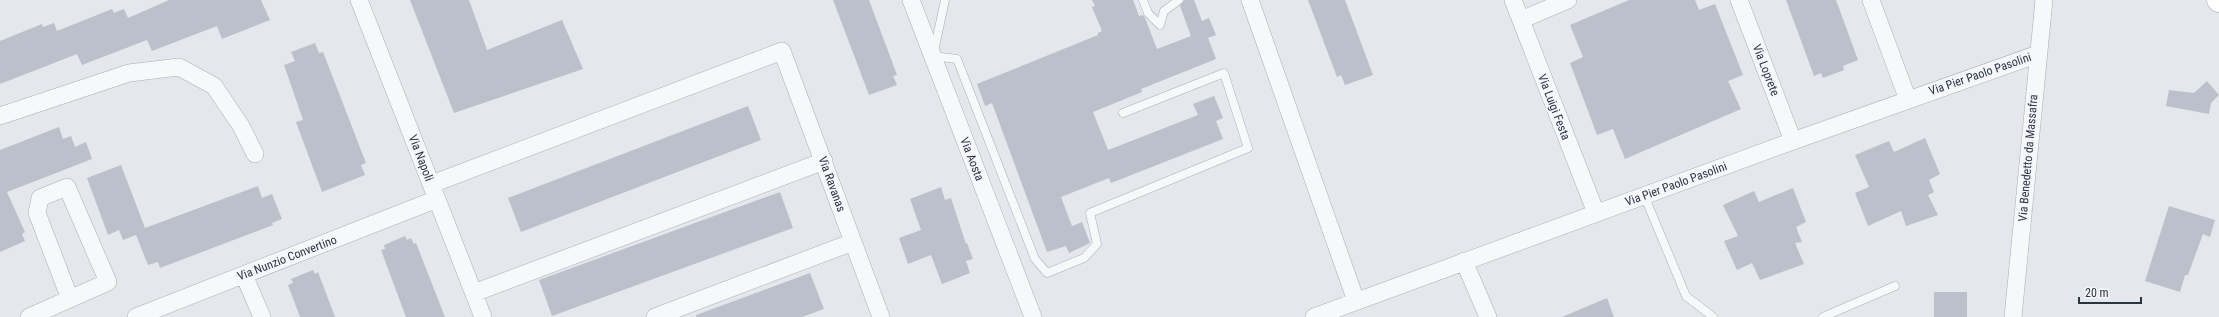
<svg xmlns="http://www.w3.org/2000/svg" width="2219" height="317" viewBox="0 0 2219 317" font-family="'Roboto Condensed',sans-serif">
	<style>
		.building { fill: #bbc0ca }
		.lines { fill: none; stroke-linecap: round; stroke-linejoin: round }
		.service-casing { stroke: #a9aeb7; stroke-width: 9 }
		.minor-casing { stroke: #a9aeb7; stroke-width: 18 }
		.secondary-casing { stroke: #a9aeb7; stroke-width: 23 }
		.service { stroke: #f7f8fa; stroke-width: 8 }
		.minor { stroke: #f7f8fa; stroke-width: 17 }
		.secondary { stroke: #fff; stroke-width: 22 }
		.labels { text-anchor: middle; stroke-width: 4; stroke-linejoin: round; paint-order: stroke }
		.street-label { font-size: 12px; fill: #2b3445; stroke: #f4f6f9 }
	</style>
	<rect width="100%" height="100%" fill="#e4e7ec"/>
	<path class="building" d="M 169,0 L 261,0 L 270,20 L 222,39 L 217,26 L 152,51 L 147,40 L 82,65 L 77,54 L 0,84 L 0,41 L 42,24 L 43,27 L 54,23 L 57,31 L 112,9 L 114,13 L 124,9 L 128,18 Z
		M 410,0 L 469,0 L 487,50 L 562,20 L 583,69 L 454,113 Z
		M 833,0 L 869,0 L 897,75 L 893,76 L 897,85 L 869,95 Z
		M 1092,0 L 1133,0 L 1139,16 L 1143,15 L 1145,18 L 1157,49 L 1191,36 L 1180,6 L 1184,0 L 1194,0 L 1202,21 L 1209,18 L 1216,35 L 1208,38 L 1216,59 L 1141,89 L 1142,92 L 1093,112 L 1108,150 L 1198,115 L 1193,104 L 1214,96 L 1223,118 L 1216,121 L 1223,139 L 1111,183 L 1109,178 L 1061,197 L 1072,226 L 1082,222 L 1090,243 L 1069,253 L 1066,246 L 1047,252 L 992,103 L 985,106 L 977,84 L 1098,35 L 1098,33 L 1102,31 L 1092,7 L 1095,6 Z
		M 1308,0 L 1345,0 L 1373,75 L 1345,85 L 1341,75 L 1337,77 Z
		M 1629,0 L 1695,0 L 1699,10 L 1715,4 L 1743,75 L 1728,81 L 1741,109 L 1625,159 L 1613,129 L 1597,135 L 1570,63 L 1583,57 L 1570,25 Z
		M 1786,0 L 1836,0 L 1858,60 L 1843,66 L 1844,70 L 1823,78 L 1821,73 L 1814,76 Z
		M 315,43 L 319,53 L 323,52 L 366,163 L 361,165 L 365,175 L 322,192 L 296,122 L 303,120 L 284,65 L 295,61 L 291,52 Z
		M 2207,81 L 2219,95 L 2211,103 L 2209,114 L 2166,106 L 2169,90 L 2194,93 Z
		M 748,106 L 761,140 L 521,232 L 508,198 Z
		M 59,127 L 63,139 L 71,136 L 75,147 L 86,142 L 92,159 L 7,192 L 25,232 L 22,234 L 25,241 L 0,252 L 0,150 Z
		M 1925,138 L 1940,174 L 1929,180 L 1934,192 L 1928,195 L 1938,215 L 1906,226 L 1901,211 L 1868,226 L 1855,193 L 1869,187 L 1855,155 L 1889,141 L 1894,152 Z
		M 121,165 L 145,228 L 258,186 L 262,198 L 272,194 L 282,219 L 272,223 L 273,225 L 160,268 L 158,262 L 148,265 L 136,235 L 123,240 L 119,230 L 108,235 L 87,178 Z
		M 941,187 L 945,200 L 951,198 L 966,244 L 967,243 L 973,259 L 966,261 L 970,273 L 942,284 L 931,255 L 908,264 L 899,238 L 921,230 L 910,199 Z
		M 1793,188 L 1806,222 L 1796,227 L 1802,242 L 1795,243 L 1804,264 L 1760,280 L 1752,263 L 1737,270 L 1724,241 L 1738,236 L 1723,205 L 1754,191 L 1759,202 Z
		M 780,192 L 793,228 L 552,316 L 539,280 Z
		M 2169,206 L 2215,220 L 2210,237 L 2203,234 L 2188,275 L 2185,275 L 2180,292 L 2145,281 Z
		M 405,236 L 407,240 L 411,238 L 414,244 L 416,243 L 445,317 L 406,317 L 381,250 L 385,249 L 384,245 Z
		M 313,270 L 315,274 L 318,272 L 335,317 L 300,317 L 288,285 L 293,283 L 291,279 Z
		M 810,273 L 824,309 L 802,317 L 696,317 L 696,315 Z
		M 1934,292 L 1967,292 L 1967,317 L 1934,317 Z
		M 1607,298 L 1614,317 L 1562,317 Z"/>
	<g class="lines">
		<defs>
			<path id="service" d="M 945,0 L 933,56 L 957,59 L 1035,259 L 1047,273 L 1084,258 L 1097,244 L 1090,213 L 1248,148 L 1224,73 L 1123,113
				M 1143,0 L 1148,13 L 1160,25 L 1164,11 L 1179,0
				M 1644,195 L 1686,296 L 1713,317
				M 1823,317 L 1895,286"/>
			<path id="minor" d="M 359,0 L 483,317
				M 911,0 L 1033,317
				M 1250,0 L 1356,301
				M 1513,0 L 1596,213
				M 1739,0 L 1793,141
				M 1871,0 L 1908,100
				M 1521,20 L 1568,0
				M 0,116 L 129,73 L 179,67 L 214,86 L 241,126 L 255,154
				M 432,184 L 782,51 L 881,317
				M 1464,261 L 1488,317
				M 244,275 L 262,317
				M 474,293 L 824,161
				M 29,317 L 108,282 L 67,187 L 40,198 L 37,213 L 70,299
				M 136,317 L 437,199
				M 655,317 L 853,242
				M 1314,317 L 1793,141 L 2038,54
				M 2013,317 L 2044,0"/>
			<path id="secondary" d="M 2218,0 L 2219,1"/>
		</defs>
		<use href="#service" class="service-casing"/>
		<use href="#minor" class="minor-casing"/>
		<use href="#secondary" class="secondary-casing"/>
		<use href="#service" class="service"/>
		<use href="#minor" class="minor"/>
		<use href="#secondary" class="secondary"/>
	</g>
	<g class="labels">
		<g class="street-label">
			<text transform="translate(1766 70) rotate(69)" y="4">Via Loprete</text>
			<text transform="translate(1980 74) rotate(-19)" y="4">Via Pier Paolo Pasolini</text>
			<text transform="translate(1554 107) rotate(69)" y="4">Via Luigi Festa</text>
			<text transform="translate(421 158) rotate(69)" y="4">Via Napoli</text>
			<text transform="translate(2028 158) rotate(-85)" y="4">Via Benedetto da Massafra</text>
			<text transform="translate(972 159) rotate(69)" y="4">Via Aosta</text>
			<text transform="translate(832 184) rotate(70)" y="4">Via Ravanas</text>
			<text transform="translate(1676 184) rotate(-20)" y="4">Via Pier Paolo Pasolini</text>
			<text transform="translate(287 258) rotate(-21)" y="4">Via Nunzio Convertino</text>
		</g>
	</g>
	<path d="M2079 297v6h62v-6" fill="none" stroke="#2b3445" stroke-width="2"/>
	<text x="2085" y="297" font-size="12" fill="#2b3445" stroke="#f4f6f9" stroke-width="3" paint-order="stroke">20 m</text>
</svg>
